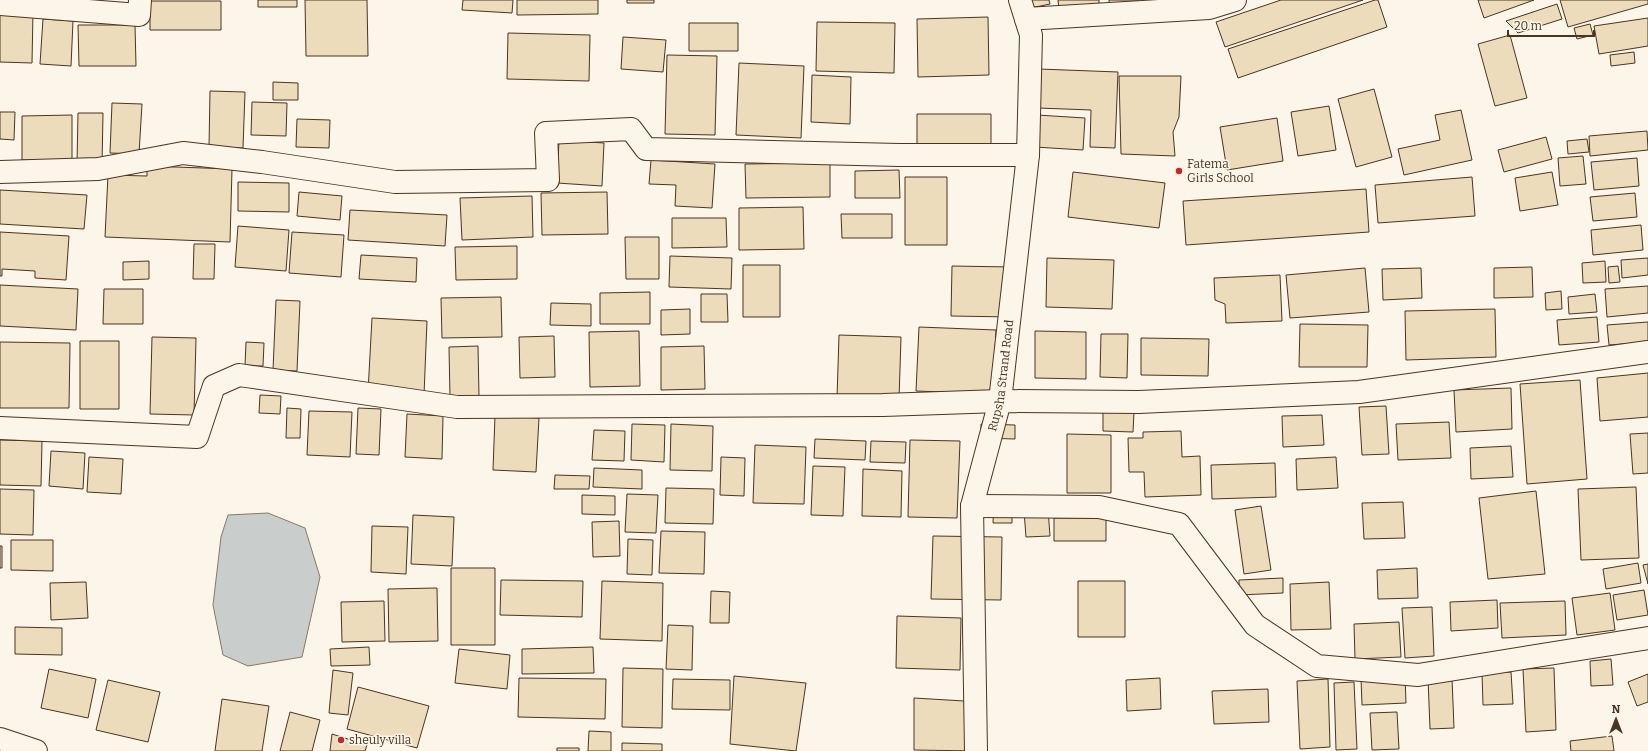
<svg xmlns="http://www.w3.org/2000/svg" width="1648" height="751" viewBox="0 0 1648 751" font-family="Bitter,serif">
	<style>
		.water { fill: #c9cecd; stroke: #887966 }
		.building { fill: #ecdcbc; stroke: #4a3520 }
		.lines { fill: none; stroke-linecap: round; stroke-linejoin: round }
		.minor-casing { stroke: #4a3520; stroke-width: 24 }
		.minor { stroke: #fbf6e9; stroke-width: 22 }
		.poi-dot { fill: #c62828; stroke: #fbf6e9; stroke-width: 1.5 }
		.labels { text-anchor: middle; stroke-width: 3; stroke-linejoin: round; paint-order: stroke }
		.poi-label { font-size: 12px; fill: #4a3520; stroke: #fbf6e9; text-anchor: start }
		.street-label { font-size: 12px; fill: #4a3520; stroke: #fbf6e9 }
	</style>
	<rect width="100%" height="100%" fill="#fbf6e9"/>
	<path class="water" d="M 268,513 L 305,528 L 320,577 L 302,657 L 248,666 L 223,655 L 213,605 L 221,537 L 228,515 Z"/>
	<path class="building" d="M 258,0 L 297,0 L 297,7 L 258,7 Z
		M 305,0 L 367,0 L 368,56 L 306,56 Z
		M 463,0 L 513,0 L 512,13 L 462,10 Z
		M 517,0 L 598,0 L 598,14 L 517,15 Z
		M 627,0 L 654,0 L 654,3 L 627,3 Z
		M 1024,0 L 1049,0 L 1050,4 L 1026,9 Z
		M 1058,0 L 1099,0 L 1099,6 L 1059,10 Z
		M 1109,0 L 1138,0 L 1139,9 L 1110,11 Z
		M 1281,0 L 1363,0 L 1225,47 L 1216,22 Z
		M 1375,0 L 1378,0 L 1387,27 L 1238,78 L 1228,49 Z
		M 1478,0 L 1534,0 L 1484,18 Z
		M 1560,0 L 1648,0 L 1648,4 L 1568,27 Z
		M 150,1 L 221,1 L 221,30 L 150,30 Z
		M 1557,4 L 1562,19 L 1518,33 L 1506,21 Z
		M 0,12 L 33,12 L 32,63 L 0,62 Z
		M 988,17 L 989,75 L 918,77 L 917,19 Z
		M 1648,18 L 1648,46 L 1599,54 L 1594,26 Z
		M 43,19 L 73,21 L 71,66 L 40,64 Z
		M 817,22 L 895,23 L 894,73 L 816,71 Z
		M 689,23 L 738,23 L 738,51 L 689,51 Z
		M 1590,24 L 1593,35 L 1577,39 L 1574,28 Z
		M 78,25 L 135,25 L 136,66 L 79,66 Z
		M 508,33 L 590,35 L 589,81 L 507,79 Z
		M 1510,35 L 1527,98 L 1495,106 L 1478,44 Z
		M 623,37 L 666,40 L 663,72 L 621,69 Z
		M 1634,52 L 1635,63 L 1611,66 L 1610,55 Z
		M 667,55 L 717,56 L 715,135 L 665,134 Z
		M 739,63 L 804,66 L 801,138 L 736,135 Z
		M 1039,69 L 1118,72 L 1115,148 L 1090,147 L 1091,110 L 1038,108 Z
		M 812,75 L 851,77 L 850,124 L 811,122 Z
		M 1119,76 L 1181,76 L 1179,117 L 1173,132 L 1175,156 L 1121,154 Z
		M 273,82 L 298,83 L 298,100 L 273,100 Z
		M 1374,89 L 1392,157 L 1356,167 L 1338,99 Z
		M 210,91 L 245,92 L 243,148 L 209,147 Z
		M 252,102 L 287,103 L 286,136 L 251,135 Z
		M 112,103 L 142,104 L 139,154 L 110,153 Z
		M 1329,106 L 1336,150 L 1298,156 L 1291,112 Z
		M 1461,110 L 1472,160 L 1404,175 L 1398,149 L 1440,140 L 1435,115 Z
		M 0,112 L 15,112 L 14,140 L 0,139 Z
		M 78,113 L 103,113 L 102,165 L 77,164 Z
		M 917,114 L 991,114 L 991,148 L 917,148 Z
		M 72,115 L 72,160 L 22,160 L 22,116 Z
		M 1037,115 L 1085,118 L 1083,150 L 1035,147 Z
		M 1277,118 L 1283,161 L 1227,170 L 1220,127 Z
		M 297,119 L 330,120 L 329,148 L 296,147 Z
		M 1647,131 L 1648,150 L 1590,156 L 1589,136 Z
		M 1546,137 L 1552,159 L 1504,172 L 1498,150 Z
		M 1587,139 L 1589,152 L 1568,154 L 1567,141 Z
		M 559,140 L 604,143 L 602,186 L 557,183 Z
		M 1583,156 L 1586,184 L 1560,186 L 1558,158 Z
		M 1637,158 L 1639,186 L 1594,190 L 1591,162 Z
		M 651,160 L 715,164 L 712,208 L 675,206 L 676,185 L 649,184 Z
		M 830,163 L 830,197 L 746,198 L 745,164 Z
		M 147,166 L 232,169 L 230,242 L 105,237 L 108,175 L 147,176 Z
		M 899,170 L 900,198 L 855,198 L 855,171 Z
		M 1073,172 L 1165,183 L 1159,228 L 1068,217 Z
		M 1552,172 L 1558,205 L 1520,211 L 1515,178 Z
		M 905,177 L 947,177 L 947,245 L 905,245 Z
		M 1472,177 L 1475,216 L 1378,223 L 1375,185 Z
		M 238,182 L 289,183 L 289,212 L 238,211 Z
		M 1366,189 L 1369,232 L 1186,245 L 1183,201 Z
		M 0,190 L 87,195 L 84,229 L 0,224 Z
		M 299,192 L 342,196 L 340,220 L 297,216 Z
		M 607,192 L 608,234 L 542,235 L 541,193 Z
		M 1635,193 L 1637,217 L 1593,221 L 1590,197 Z
		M 532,196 L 533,237 L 462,240 L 460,198 Z
		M 803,207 L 804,249 L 739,250 L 739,208 Z
		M 350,210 L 447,215 L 445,246 L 348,240 Z
		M 841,214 L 892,214 L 892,238 L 842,238 Z
		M 672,218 L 726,218 L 727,247 L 672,248 Z
		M 1641,225 L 1643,250 L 1593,255 L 1591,230 Z
		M 238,226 L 289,230 L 286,271 L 235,267 Z
		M 0,232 L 69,236 L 66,280 L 35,278 L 35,271 L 2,269 L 2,276 L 0,276 Z
		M 292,232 L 344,235 L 341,277 L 289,273 Z
		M 625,237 L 659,237 L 659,279 L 626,279 Z
		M 194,244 L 215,244 L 214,279 L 193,279 Z
		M 517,246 L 517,279 L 456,280 L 455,247 Z
		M 361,255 L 417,258 L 416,282 L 359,279 Z
		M 670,256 L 732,258 L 731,289 L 669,287 Z
		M 1047,258 L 1114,260 L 1112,309 L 1046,307 Z
		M 1648,258 L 1648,275 L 1622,278 L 1621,260 Z
		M 149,261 L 149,279 L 123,280 L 123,262 Z
		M 1605,261 L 1606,282 L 1583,283 L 1582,263 Z
		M 743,265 L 780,265 L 780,317 L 743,317 Z
		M 952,266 L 1012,267 L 1012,317 L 951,316 Z
		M 1618,266 L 1620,282 L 1609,283 L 1608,267 Z
		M 1532,267 L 1533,297 L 1494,298 L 1494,268 Z
		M 1365,268 L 1369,312 L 1290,318 L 1286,275 Z
		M 1421,268 L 1422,298 L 1383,300 L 1382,269 Z
		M 1280,275 L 1282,321 L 1226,323 L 1225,304 L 1215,300 L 1214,278 Z
		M 0,285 L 78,289 L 76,330 L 0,326 Z
		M 1648,286 L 1648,313 L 1607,317 L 1605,289 Z
		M 104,289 L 143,289 L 143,324 L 103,324 Z
		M 1561,291 L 1562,309 L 1546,310 L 1545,293 Z
		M 650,292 L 650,324 L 600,324 L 600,293 Z
		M 701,294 L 727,294 L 728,322 L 701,322 Z
		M 1595,294 L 1597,312 L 1569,314 L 1568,297 Z
		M 501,297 L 502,337 L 442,338 L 441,298 Z
		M 276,300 L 300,301 L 297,371 L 273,370 Z
		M 551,303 L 591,304 L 591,326 L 550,325 Z
		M 690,309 L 690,334 L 661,335 L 661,310 Z
		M 1495,309 L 1496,357 L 1406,360 L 1405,311 Z
		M 1597,317 L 1599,342 L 1559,345 L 1557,320 Z
		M 372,318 L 427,321 L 424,395 L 368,392 Z
		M 1648,322 L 1648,342 L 1609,345 L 1607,325 Z
		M 1300,324 L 1368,325 L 1367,367 L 1299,367 Z
		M 919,327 L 996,330 L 993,394 L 916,391 Z
		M 639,331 L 640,386 L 590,387 L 589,332 Z
		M 1035,331 L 1086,332 L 1086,379 L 1035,378 Z
		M 1101,334 L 1128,334 L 1127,378 L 1100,377 Z
		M 839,335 L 901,337 L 899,400 L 837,398 Z
		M 554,336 L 555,377 L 520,378 L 519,337 Z
		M 152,337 L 196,338 L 194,415 L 150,414 Z
		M 1141,338 L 1209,339 L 1208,376 L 1141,375 Z
		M 80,341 L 119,341 L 119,409 L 80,409 Z
		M 0,342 L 70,343 L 69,408 L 0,408 Z
		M 246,342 L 264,343 L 263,366 L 245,366 Z
		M 478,346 L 479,397 L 450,398 L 449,347 Z
		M 704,346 L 705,389 L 661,390 L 661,347 Z
		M 1648,373 L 1648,417 L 1600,421 L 1597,378 Z
		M 1580,380 L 1587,479 L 1527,484 L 1520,384 Z
		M 1511,388 L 1512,429 L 1456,432 L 1454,390 Z
		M 260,395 L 281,396 L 280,414 L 259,413 Z
		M 1386,406 L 1389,454 L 1362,455 L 1359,407 Z
		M 287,408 L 301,409 L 300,438 L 286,438 Z
		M 358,408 L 381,409 L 379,455 L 356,454 Z
		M 309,411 L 352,412 L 350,457 L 307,455 Z
		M 1103,411 L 1134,412 L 1133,432 L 1103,431 Z
		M 407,414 L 443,416 L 442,459 L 405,457 Z
		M 1322,415 L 1324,445 L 1283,447 L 1282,416 Z
		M 495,416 L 539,418 L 536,472 L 493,470 Z
		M 1449,422 L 1451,458 L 1398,460 L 1396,424 Z
		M 632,424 L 665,425 L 664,462 L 631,460 Z
		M 671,424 L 713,426 L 712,471 L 670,470 Z
		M 981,424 L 1015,425 L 1015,439 L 981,438 Z
		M 594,430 L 625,431 L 624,461 L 592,460 Z
		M 1181,431 L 1182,457 L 1200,456 L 1201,495 L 1145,497 L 1144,472 L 1129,472 L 1128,438 L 1143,438 L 1143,432 Z
		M 1648,433 L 1648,473 L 1633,474 L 1630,434 Z
		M 1067,434 L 1111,435 L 1111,493 L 1067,493 Z
		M 815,439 L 866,441 L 865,460 L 814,458 Z
		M 0,440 L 42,441 L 41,486 L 0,485 Z
		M 910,440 L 960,441 L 957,518 L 908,517 Z
		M 871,441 L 906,442 L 905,463 L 870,462 Z
		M 755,445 L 806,447 L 804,504 L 753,503 Z
		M 1511,446 L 1513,477 L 1471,479 L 1470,448 Z
		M 51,451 L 85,453 L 83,489 L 49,486 Z
		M 89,457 L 123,459 L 121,494 L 87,492 Z
		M 721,457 L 745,458 L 744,496 L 720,495 Z
		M 1336,457 L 1338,488 L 1297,490 L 1296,459 Z
		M 1275,463 L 1276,497 L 1212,499 L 1211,465 Z
		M 813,466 L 845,467 L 843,516 L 811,515 Z
		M 594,468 L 642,470 L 642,489 L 593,487 Z
		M 863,469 L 902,471 L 901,517 L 862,516 Z
		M 555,475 L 590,476 L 589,489 L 554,489 Z
		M 1636,487 L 1639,558 L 1581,560 L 1578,489 Z
		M 666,488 L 714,489 L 713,524 L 665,523 Z
		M 0,489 L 34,490 L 33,535 L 0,534 Z
		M 1536,491 L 1545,574 L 1488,579 L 1479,498 Z
		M 627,494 L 658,495 L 656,533 L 625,532 Z
		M 582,495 L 615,496 L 615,515 L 582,514 Z
		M 994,500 L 1012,500 L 1012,523 L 993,523 Z
		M 1403,502 L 1405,538 L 1364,539 L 1362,503 Z
		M 1261,506 L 1271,570 L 1244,574 L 1235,510 Z
		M 1048,509 L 1050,536 L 1026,537 L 1024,511 Z
		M 413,515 L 454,517 L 452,566 L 411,564 Z
		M 1054,518 L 1106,518 L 1106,541 L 1054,541 Z
		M 619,521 L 620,556 L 593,557 L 592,522 Z
		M 372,526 L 408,527 L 406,574 L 371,572 Z
		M 661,531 L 705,532 L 704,574 L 659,573 Z
		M 933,536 L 1002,537 L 1001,600 L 931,599 Z
		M 628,539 L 653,540 L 652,575 L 627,574 Z
		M 11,540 L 53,540 L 53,571 L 11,570 Z
		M 0,546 L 2,546 L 2,568 L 0,568 Z
		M 1638,563 L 1641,583 L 1606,589 L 1603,569 Z
		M 1648,564 L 1648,584 L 1643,565 Z
		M 451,568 L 495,568 L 495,645 L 451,645 Z
		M 1417,568 L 1418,598 L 1378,599 L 1377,570 Z
		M 1283,578 L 1283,593 L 1239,595 L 1239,580 Z
		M 501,580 L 583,581 L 582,617 L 500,615 Z
		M 602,581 L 663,583 L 662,641 L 600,639 Z
		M 1078,581 L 1125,581 L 1125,637 L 1078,637 Z
		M 86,582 L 88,618 L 51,620 L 50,583 Z
		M 1329,582 L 1331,629 L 1291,630 L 1290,584 Z
		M 437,588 L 438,641 L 389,642 L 388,589 Z
		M 1644,590 L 1648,615 L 1617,620 L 1613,595 Z
		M 711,591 L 730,592 L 729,623 L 710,623 Z
		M 1610,593 L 1615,630 L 1577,635 L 1572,598 Z
		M 1497,600 L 1498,628 L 1451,631 L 1450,602 Z
		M 384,601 L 385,641 L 342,642 L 341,602 Z
		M 1565,601 L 1566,635 L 1502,638 L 1500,603 Z
		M 1432,607 L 1434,656 L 1405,658 L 1402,608 Z
		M 897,616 L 961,618 L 960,670 L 896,668 Z
		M 1399,622 L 1401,657 L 1355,659 L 1354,624 Z
		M 668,625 L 693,626 L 692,670 L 666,669 Z
		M 15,627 L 62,628 L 62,655 L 15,654 Z
		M 369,647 L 370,665 L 331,666 L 330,649 Z
		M 593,647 L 594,673 L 522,674 L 522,649 Z
		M 459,649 L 510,655 L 507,689 L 455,683 Z
		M 1611,659 L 1613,685 L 1591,686 L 1590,661 Z
		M 623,668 L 663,669 L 662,728 L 622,727 Z
		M 1554,668 L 1556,730 L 1526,732 L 1523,669 Z
		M 49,669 L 96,679 L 88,718 L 41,708 Z
		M 333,670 L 353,673 L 348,715 L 329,713 Z
		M 1511,672 L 1513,704 L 1483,705 L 1482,673 Z
		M 1648,674 L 1648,702 L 1637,706 L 1628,682 Z
		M 734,676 L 806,683 L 796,751 L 730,744 Z
		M 1405,676 L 1406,703 L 1362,705 L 1361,678 Z
		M 519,678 L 606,679 L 605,719 L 518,717 Z
		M 1160,678 L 1161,709 L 1127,711 L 1126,680 Z
		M 1428,678 L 1452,678 L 1454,728 L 1430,729 Z
		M 673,679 L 730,680 L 730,710 L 672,709 Z
		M 1328,679 L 1330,747 L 1300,749 L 1297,681 Z
		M 108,680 L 160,692 L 148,742 L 96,730 Z
		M 1354,682 L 1357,749 L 1336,750 L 1334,683 Z
		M 358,687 L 429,706 L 417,748 L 347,729 Z
		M 1268,689 L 1269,722 L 1214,724 L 1212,691 Z
		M 914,698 L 981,702 L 978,751 L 914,750 Z
		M 222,699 L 269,706 L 262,751 L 215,751 Z
		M 290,712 L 320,720 L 312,751 L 280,751 Z
		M 1397,712 L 1399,749 L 1372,750 L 1370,713 Z
		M 589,731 L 611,732 L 611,751 L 588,751 Z
		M 332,734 L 367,745 L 365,751 L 330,751 Z
		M 1612,736 L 1614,751 L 1571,751 L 1570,741 Z
		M 622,743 L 662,744 L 662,751 L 622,751 Z
		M 557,748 L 579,748 L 579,751 L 557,751 Z"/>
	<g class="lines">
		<defs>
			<g id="minor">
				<path d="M 0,4 L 139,15 L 140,0"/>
				<path d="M 1026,19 L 1209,8 L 1235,0"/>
				<path d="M 0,172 L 98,169 L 183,153 L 262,162 L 395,182 L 548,180 L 546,133 L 631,129 L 646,149 L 899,155 L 1028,155"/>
				<path d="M 0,428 L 197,437 L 214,386 L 239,375 L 457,407 L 883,405 L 1000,401 L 1139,402 L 1359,392 L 1648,352"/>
				<path d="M 972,506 L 1099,507 L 1179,524 L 1255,625 L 1317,666 L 1418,675 L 1648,638"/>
				<path d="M 0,739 L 36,751"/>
				<path id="s1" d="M 976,751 L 972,506 L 1000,401 L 1028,155 L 1031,35 L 1020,0"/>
			</g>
		</defs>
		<use href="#minor" class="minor-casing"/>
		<use href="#minor" class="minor"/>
	</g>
	<g class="poi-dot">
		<circle cx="1179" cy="171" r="4"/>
		<circle cx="341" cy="740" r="4"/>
	</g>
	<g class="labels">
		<g class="poi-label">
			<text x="1187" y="168">Fatema<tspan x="1187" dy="14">Girls School</tspan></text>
			<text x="349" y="744">sheuly villa</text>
		</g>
		<g class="street-label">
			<text dy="4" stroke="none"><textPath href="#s1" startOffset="379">Rupsha Strand Road</textPath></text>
		</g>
	</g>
	<g transform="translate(1616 719)" stroke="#fbf6e9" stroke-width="3" paint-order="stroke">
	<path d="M0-3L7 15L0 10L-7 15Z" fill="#4a3520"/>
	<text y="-6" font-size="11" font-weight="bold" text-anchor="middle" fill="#4a3520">N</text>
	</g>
	<path d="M1508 30v6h86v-6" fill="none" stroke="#4a3520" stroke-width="2"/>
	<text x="1514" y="30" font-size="12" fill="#4a3520" stroke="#fbf6e9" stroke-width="3" paint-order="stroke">20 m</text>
</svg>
